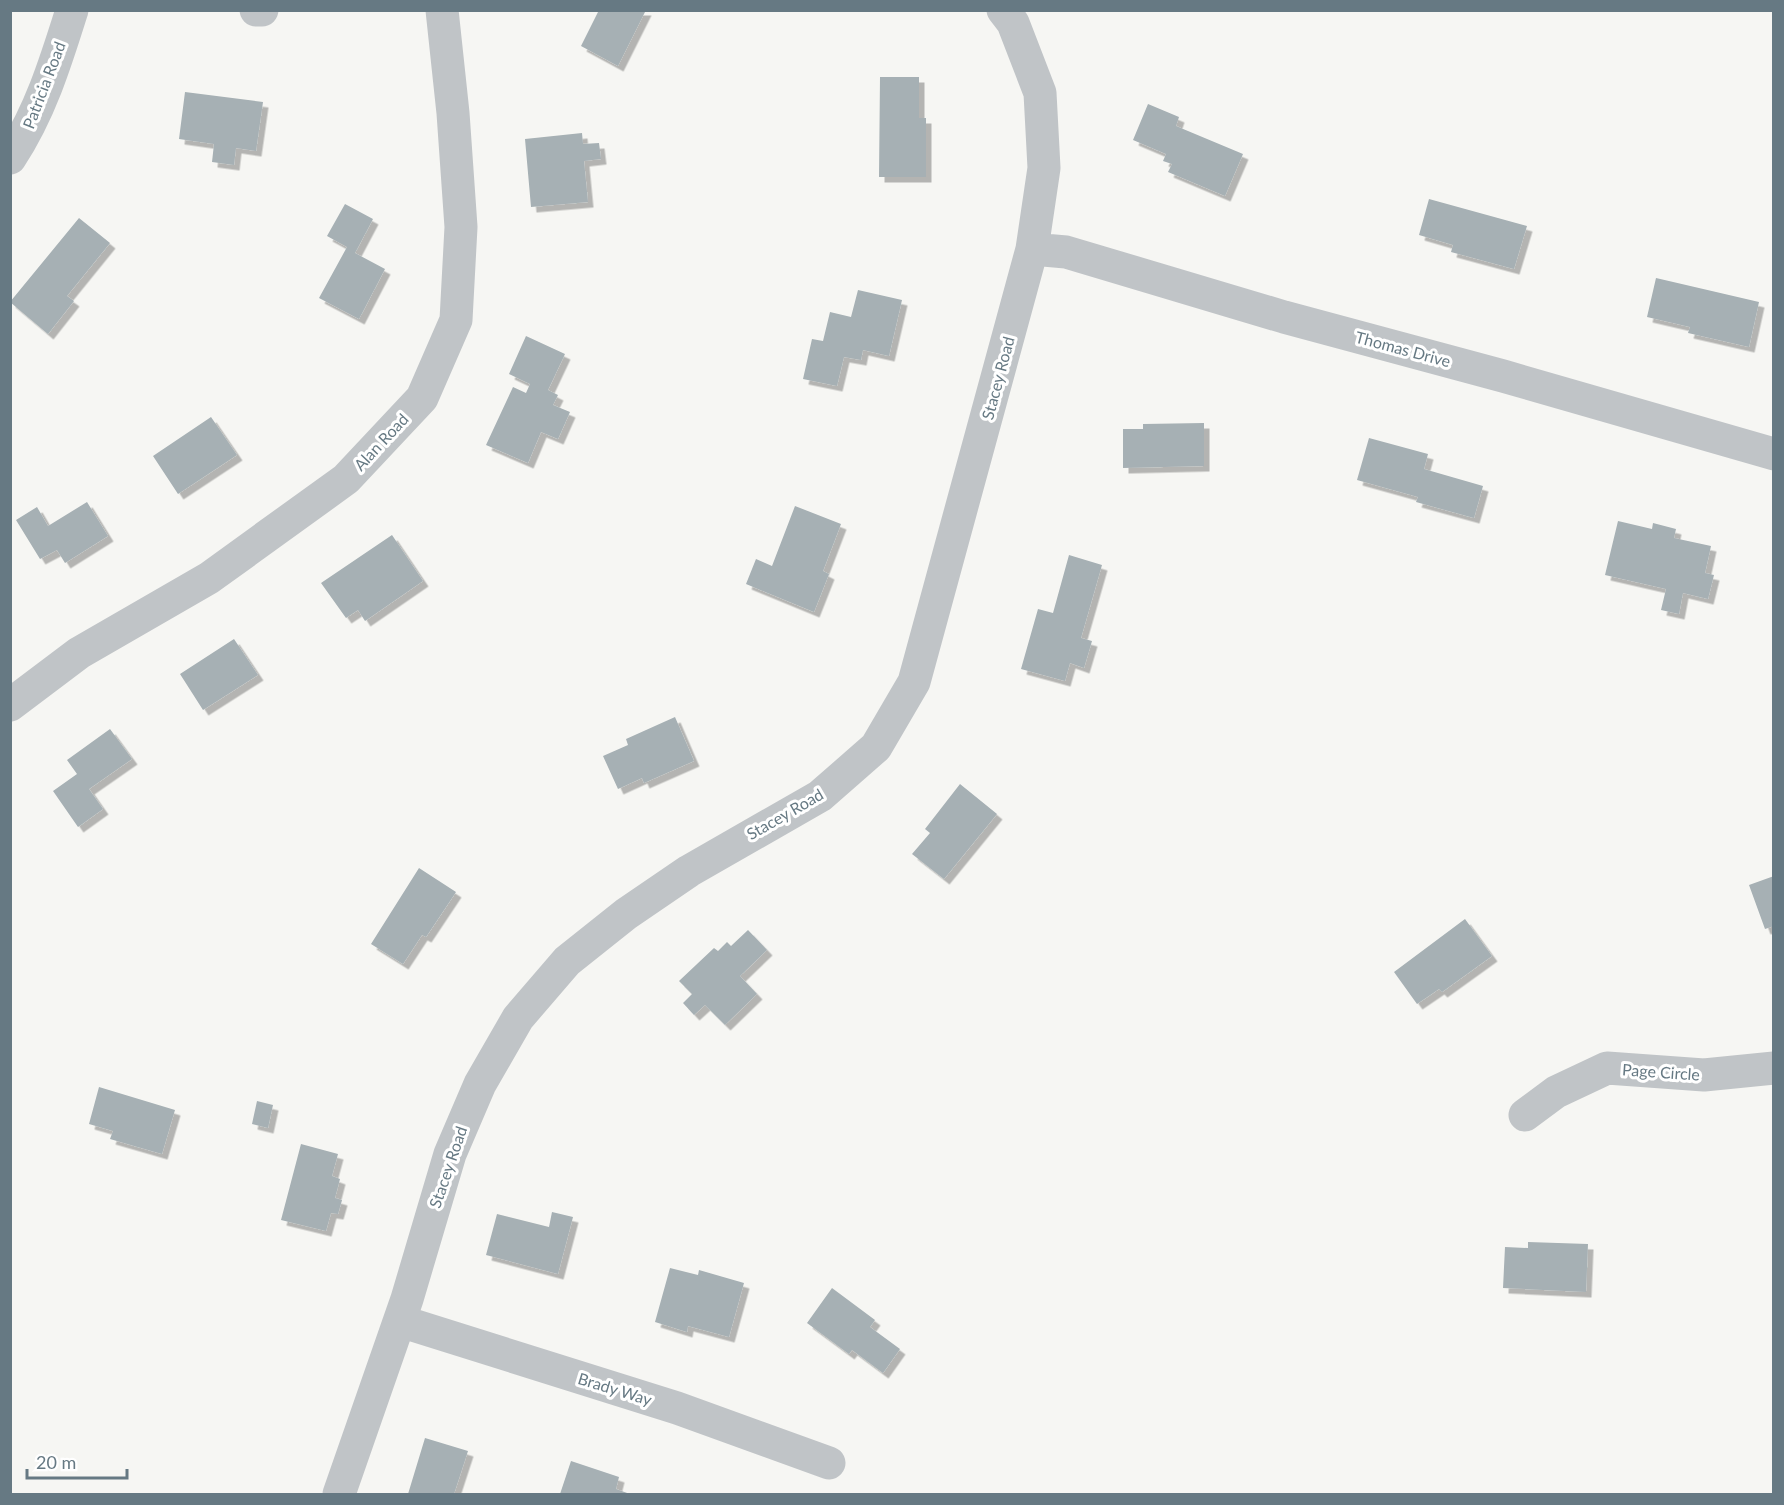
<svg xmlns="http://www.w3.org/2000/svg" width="1784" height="1505" viewBox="0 0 1784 1505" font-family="Lato,sans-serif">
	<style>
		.building { fill: #a6b0b4; filter: url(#shadow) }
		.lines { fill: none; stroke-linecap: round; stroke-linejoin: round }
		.minor { stroke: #c0c4c7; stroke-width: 33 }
		.labels { text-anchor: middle; stroke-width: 6; stroke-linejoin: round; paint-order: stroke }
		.street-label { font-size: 16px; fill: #667983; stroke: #fff }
	</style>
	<defs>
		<filter id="shadow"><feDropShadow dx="5.5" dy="5.5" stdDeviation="0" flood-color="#0004"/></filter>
	</defs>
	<rect width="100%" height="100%" fill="#f6f6f3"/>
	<path class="building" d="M 599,10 L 646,10 L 618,66 L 581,46 Z
		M 880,77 L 919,77 L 919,118 L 926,118 L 926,177 L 879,177 Z
		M 185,92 L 263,102 L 256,151 L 236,148 L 234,165 L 212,162 L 214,144 L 179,139 Z
		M 1148,104 L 1179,117 L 1176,126 L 1243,154 L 1225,196 L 1168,172 L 1172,164 L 1163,161 L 1166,154 L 1133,140 Z
		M 582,133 L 583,144 L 599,143 L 601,159 L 584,161 L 588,202 L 531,207 L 525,139 Z
		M 1429,199 L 1527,226 L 1514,269 L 1451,252 L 1453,245 L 1419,235 Z
		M 345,204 L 373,219 L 355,253 L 385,269 L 359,319 L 319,298 L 347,247 L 327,236 Z
		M 79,218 L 110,243 L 67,296 L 74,301 L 48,334 L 10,302 Z
		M 1656,278 L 1759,302 L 1749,347 L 1688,333 L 1690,327 L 1647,317 Z
		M 858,290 L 902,300 L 889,356 L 863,350 L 861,360 L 844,357 L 837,386 L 803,379 L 812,339 L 823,341 L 830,312 L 851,317 Z
		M 526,336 L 565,354 L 548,390 L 558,395 L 553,405 L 570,412 L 558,439 L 541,432 L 528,463 L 486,445 L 513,387 L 526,393 L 530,384 L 509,374 Z
		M 211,417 L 237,455 L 178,494 L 153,456 Z
		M 1204,423 L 1204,466 L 1123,468 L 1123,429 L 1143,429 L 1143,424 Z
		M 1369,438 L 1428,454 L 1424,469 L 1483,486 L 1474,518 L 1416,502 L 1418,497 L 1357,480 Z
		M 87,502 L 108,536 L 65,563 L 57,550 L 40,559 L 16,520 L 37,507 L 48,526 Z
		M 795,506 L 841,524 L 823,571 L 829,574 L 814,612 L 746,584 L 756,559 L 772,566 Z
		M 1618,521 L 1652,529 L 1653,523 L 1676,529 L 1674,538 L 1711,546 L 1705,573 L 1714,575 L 1708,599 L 1683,593 L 1679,614 L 1661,610 L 1666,589 L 1605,575 Z
		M 392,535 L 423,581 L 365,621 L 358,610 L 346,618 L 321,583 Z
		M 1069,555 L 1102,565 L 1081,638 L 1092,641 L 1084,668 L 1070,663 L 1065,681 L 1021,669 L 1038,609 L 1053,613 Z
		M 234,639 L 258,675 L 203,710 L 180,674 Z
		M 675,717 L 694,761 L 644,783 L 642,778 L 618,789 L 603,756 L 628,745 L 626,739 Z
		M 110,729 L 132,759 L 89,789 L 103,809 L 78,827 L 53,791 L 77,774 L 67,760 Z
		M 960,784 L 997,814 L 944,879 L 912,854 L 930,833 L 925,829 Z
		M 419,868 L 456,892 L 426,937 L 422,935 L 403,964 L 371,944 Z
		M 1774,876 L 1774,926 L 1765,929 L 1749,885 Z
		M 1465,919 L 1492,956 L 1442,992 L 1439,989 L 1417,1004 L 1394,972 Z
		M 748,930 L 767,950 L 740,976 L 757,994 L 725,1025 L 705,1005 L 694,1015 L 683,1003 L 692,994 L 679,981 L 714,948 L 718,951 L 727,942 L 731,946 Z
		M 99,1087 L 175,1110 L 162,1154 L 110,1139 L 113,1131 L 89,1124 Z
		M 257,1101 L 273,1105 L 268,1128 L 252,1124 Z
		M 301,1144 L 338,1154 L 332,1176 L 340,1179 L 335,1198 L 342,1200 L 338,1214 L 331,1213 L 326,1231 L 281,1220 Z
		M 552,1212 L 573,1217 L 558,1274 L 486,1255 L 497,1214 L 549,1227 Z
		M 1528,1242 L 1588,1244 L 1586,1292 L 1503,1288 L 1505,1247 L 1528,1248 Z
		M 670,1268 L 698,1275 L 699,1270 L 744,1283 L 729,1337 L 688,1326 L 687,1332 L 655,1322 Z
		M 832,1288 L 875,1320 L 870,1327 L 900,1349 L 883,1373 L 852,1350 L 849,1354 L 807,1323 Z
		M 425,1438 L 468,1451 L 454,1494 L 408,1494 Z
		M 571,1461 L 619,1477 L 616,1489 L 630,1494 L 560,1494 Z"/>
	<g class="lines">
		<path class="minor" d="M 256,10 L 262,10
			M 10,158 C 40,113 56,61 72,10
			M 1032,249 L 1066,252 L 1284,317 L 1503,376 L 1774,454
			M 10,705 L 79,653 L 209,578 L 346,479 L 422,398 L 456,320 L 461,227 L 453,113 L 442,10
			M 1525,1115 L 1556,1092 L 1607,1068 L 1704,1075 L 1774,1068
			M 400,1321 L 677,1408 L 829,1463
			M 339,1494 L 407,1299 L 450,1154 L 480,1084 L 518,1018 L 567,961 L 626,914 L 689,871 L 820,796 L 876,747 L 914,682 L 1032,249 L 1044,168 L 1040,93 L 1013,23 L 1003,10"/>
	</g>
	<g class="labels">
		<g class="street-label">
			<text transform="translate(44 85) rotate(-69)" y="6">Patricia Road</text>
			<text transform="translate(1403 349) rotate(15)" y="6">Thomas Drive</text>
			<text transform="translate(998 378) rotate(-75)" y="6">Stacey Road</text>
			<text transform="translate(381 442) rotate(-47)" y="6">Alan Road</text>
			<text transform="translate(785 814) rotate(-30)" y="6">Stacey Road</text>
			<text transform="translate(1661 1072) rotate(4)" y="6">Page Circle</text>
			<text transform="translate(448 1167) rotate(-71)" y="6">Stacey Road</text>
			<text transform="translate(615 1389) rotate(17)" y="6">Brady Way</text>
		</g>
	</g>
	<rect width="1784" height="1505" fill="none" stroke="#667983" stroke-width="24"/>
	<path d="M27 1469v9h100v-9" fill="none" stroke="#667983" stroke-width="3"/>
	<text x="36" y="1469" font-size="18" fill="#667983" stroke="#ffffff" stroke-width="4.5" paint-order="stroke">20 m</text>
</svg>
